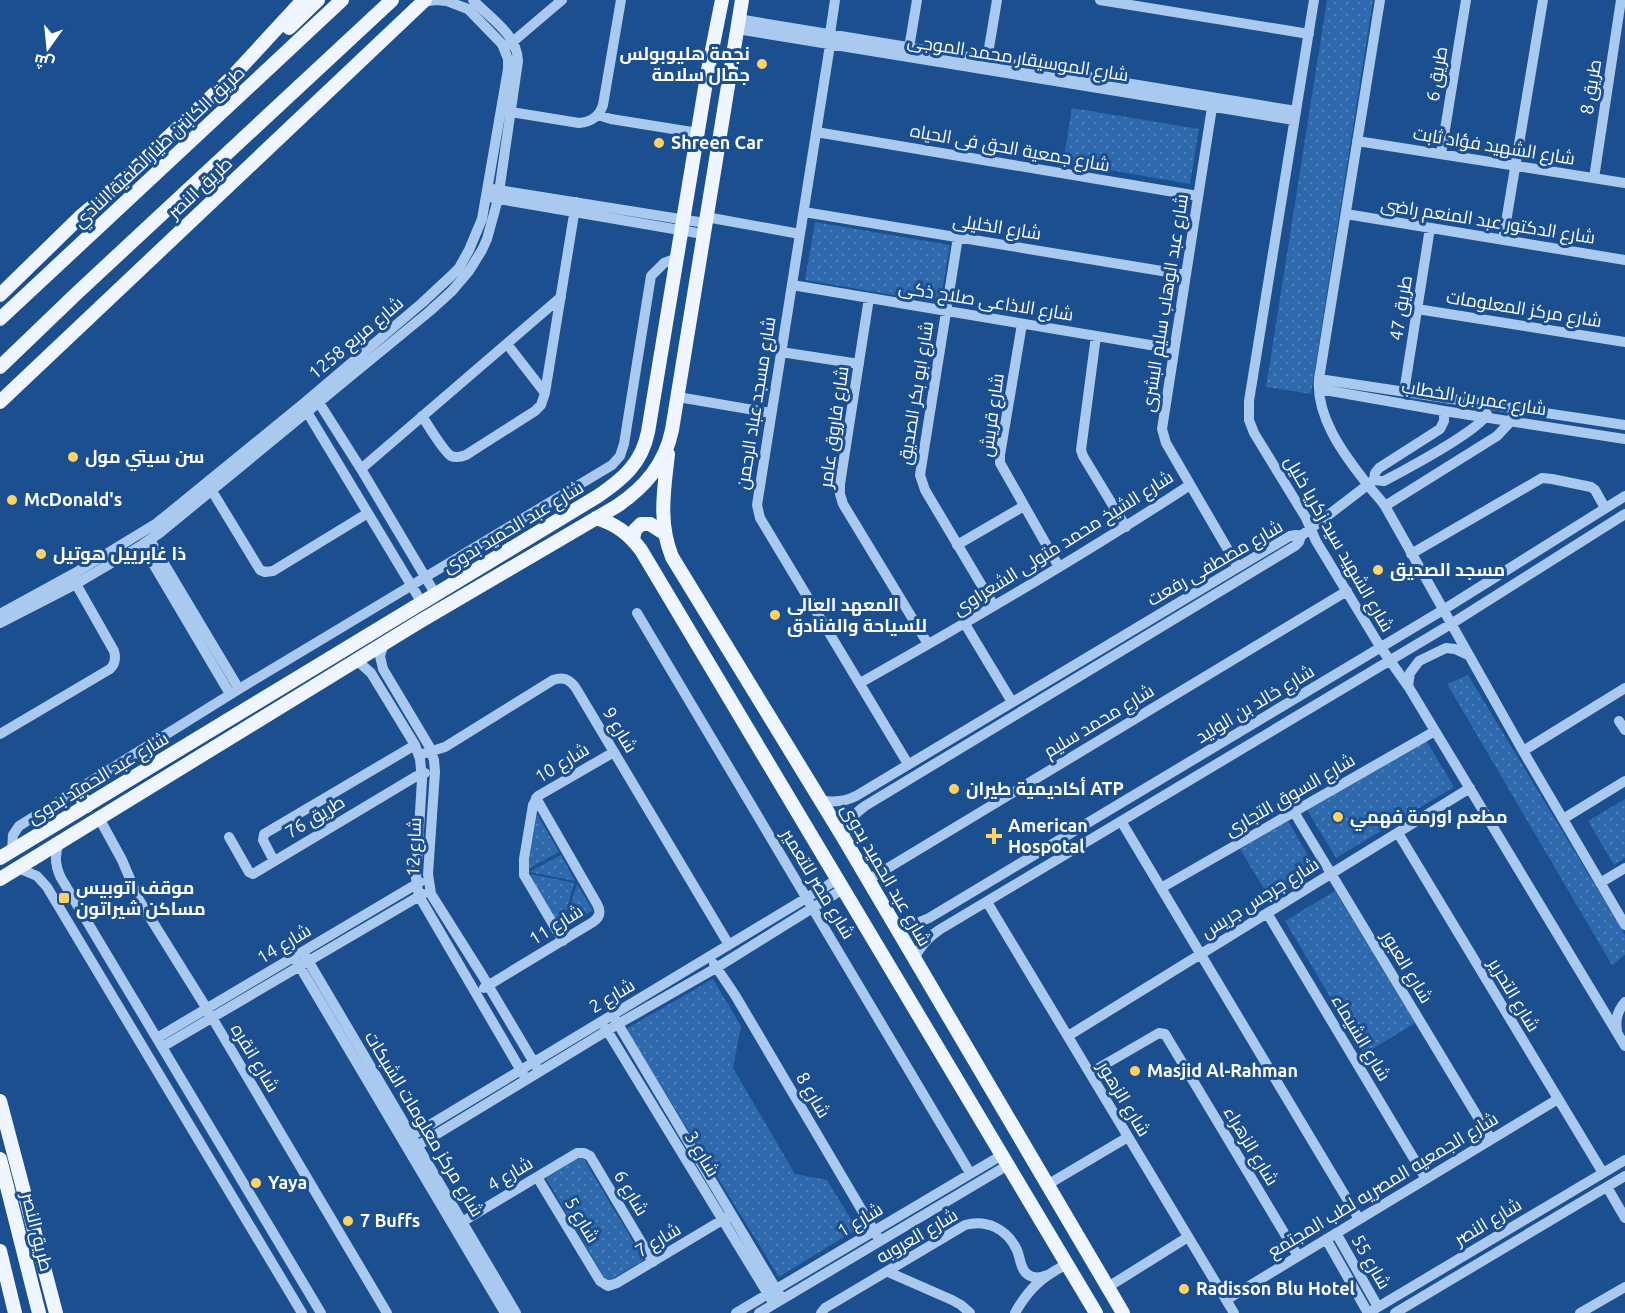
<svg xmlns="http://www.w3.org/2000/svg" width="1625" height="1313" viewBox="0 0 1625 1313" font-family="Ubuntu,Cairo,sans-serif">
	<style>
		.grass { fill: url(#grass-dots) }
		.lines { fill: none; stroke-linecap: round; stroke-linejoin: round }
		.minor { stroke: #a9c9ee; stroke-width: 10 }
		.major { stroke: #f0f6ff; stroke-width: 14 }
		.poi-dot { fill: #ffd166; stroke: #1b4f8f; stroke-width: 2 }
		.labels { text-anchor: middle; stroke-width: 6; stroke-linejoin: round; paint-order: stroke }
		.poi-label { font-size: 18px; font-weight: bold; fill: #fff; stroke: #1b4f8f; text-anchor: start }
		.street-label { font-size: 18px; fill: #fff; stroke: #1b4f8f }
	</style>
	<defs>
		<pattern id="grass-dots" width="8" height="8" patternUnits="userSpaceOnUse" patternTransform="scale(1.5)"><rect width="8" height="8" fill="#2e69ad"/><path d="M2 2h.1M6 6h.1" fill="none" stroke="#4d80b9" stroke-width="1.8" stroke-linecap="round"/></pattern>
	</defs>
	<rect width="100%" height="100%" fill="#1b4f8f"/>
	<path class="grass" d="M 1327,0 L 1373,0 L 1311,394 L 1266,387 Z
		M 1072,108 L 1199,129 L 1190,184 L 1063,162 Z
		M 815,222 L 950,245 L 940,303 L 805,280 Z
		M 1468,675 L 1625,935 L 1625,955 L 1612,965 L 1447,684 Z
		M 1424,737 L 1454,787 L 1336,858 L 1306,808 Z
		M 1625,799 L 1625,858 L 1614,865 L 1588,821 Z
		M 537,814 L 559,852 L 528,869 Z
		M 1288,821 L 1317,871 L 1270,899 L 1240,849 Z
		M 561,855 L 575,881 L 529,872 Z
		M 531,874 L 574,883 L 562,927 L 560,928 L 531,877 Z
		M 577,884 L 593,911 L 581,917 L 577,911 L 567,917 Z
		M 1335,891 L 1415,1023 L 1364,1054 L 1285,921 Z
		M 713,979 L 741,1026 L 733,1068 L 795,1174 L 827,1180 L 857,1229 L 779,1277 L 626,1029 Z
		M 582,1156 L 644,1260 L 607,1282 L 546,1178 Z"/>
	<g class="lines">
		<path class="minor" d="M 1100,0 L 1309,34
			M 1314,0 L 1249,401 L 1249,420 L 1254,433 L 1306,518 L 1316,541 L 1381,648 L 1408,686 L 1625,1046
			M 1380,0 L 1319,379 C 1316,416 1342,452 1364,480 C 1370,489 1379,497 1385,506 L 1523,751 L 1625,925
			M 738,19 L 1296,111
			M 737,29 L 1294,120
			M 830,34 L 835,0
			M 509,45 L 562,0
			M 830,45 L 757,505 L 760,518 L 908,764
			M 908,54 L 917,0
			M 986,66 L 997,0
			M 1213,101 L 1162,429 L 1166,443 L 1238,567
			M 511,112 L 579,123 C 591,122 599,117 603,105 L 621,0
			M 598,115 L 611,119 L 698,133
			M 816,132 L 1198,196
			M 1357,141 L 1625,183
			M 1441,154 L 1466,0
			M 1594,178 L 1621,0
			M 492,189 L 705,223
			M 493,198 L 703,234
			M 804,212 L 1186,275
			M 1346,214 L 1625,260
			M 706,217 L 800,234
			M 958,237 L 920,475 L 925,490 L 994,606
			M 1503,240 L 1543,0
			M 792,285 L 1174,349
			M 869,298 L 840,484 L 840,494 L 843,504 L 928,644
			M 1417,309 L 1625,342
			M 1022,324 L 1000,455 L 1000,463 L 1059,567
			M 1096,336 L 1081,450 L 1083,456 L 1126,527
			M 507,344 L 545,393
			M 781,352 L 859,364
			M 1319,379 L 1625,425
			M 1319,389 L 1444,411 L 1625,439
			M 1404,392 L 1430,228
			M 678,397 L 771,413
			M 316,398 L 361,469 L 436,595
			M 304,407 L 422,603
			M 422,416 C 428,425 443,451 451,456 C 456,458 461,457 466,455 L 535,411 L 541,405 L 545,393 L 576,202
			M 361,469 L 561,297
			M 1374,480 L 1384,481 C 1403,471 1480,430 1487,414
			M 1374,480 L 1375,473 L 1379,468 L 1440,429 L 1444,421 L 1444,411
			M 212,491 L 260,570 L 265,572 L 273,571 L 368,513
			M 1385,506 L 1497,436 L 1511,421 L 1512,418
			M 150,540 L 239,689
			M 142,545 L 230,694
			M 957,545 L 1024,506
			M 1411,554 L 1542,478 L 1552,479 L 1591,487 L 1595,490 L 1605,508
			M 637,613 L 970,1173
			M 0,614 L 75,573 L 157,523 L 303,404 L 422,303 L 451,276 L 459,268 L 469,250 L 482,219 L 508,69 L 508,59 L 502,44 L 468,9 L 447,1 L 436,0 L 422,2
			M 0,623 L 76,584 L 142,545 L 161,532 L 430,311 L 452,291 L 469,271 L 482,250 L 487,239 L 498,199 L 518,61 C 517,34 490,18 473,0
			M 965,624 L 1012,702
			M 384,643 L 380,656 L 383,669 L 429,746 L 434,760 L 435,772 L 428,874 L 431,894 L 482,975 L 536,1066
			M 353,662 L 361,664 L 371,673 L 415,745 L 420,759 L 422,779 L 416,879 L 419,896 L 523,1074
			M 860,683 C 972,620 1083,555 1190,485
			M 1408,686 L 1410,673 L 1419,661 L 1446,648 L 1455,649 L 1468,655
			M 1619,721 L 1625,730
			M 0,734 L 110,669 C 115,664 116,658 114,651 L 76,584
			M 1523,751 L 1625,688
			M 419,755 L 445,747 L 553,680 C 564,676 571,680 577,690 L 729,945
			M 821,800 C 834,803 844,802 856,796 L 1290,536 L 1296,535 L 1301,536
			M 1294,812 L 1491,1139
			M 99,818 L 122,860 L 139,900 L 207,1009 L 387,1313
			M 1563,819 L 1625,781
			M 1121,821 L 1359,1219
			M 1398,833 L 1603,1173
			M 229,837 L 249,872 L 253,874 L 415,777 L 425,773
			M 843,837 C 847,824 853,814 865,806 L 1295,546 L 1299,542 L 1301,536 L 1374,480
			M 59,843 C 54,855 55,866 61,878 L 321,1313
			M 12,851 L 13,835 L 19,826 L 239,689 L 612,465 L 620,456 L 624,444 L 651,276 L 664,263 L 677,258
			M 274,861 L 263,840 L 264,834 L 415,745
			M 18,868 L 37,876 L 47,887 L 302,1313
			M 868,880 L 1347,591
			M 1600,883 L 1625,868
			M 1161,888 L 1435,731
			M 987,902 L 1234,1313
			M 1267,913 L 1426,1179
			M 896,928 L 910,926 L 929,918 L 1443,610 L 1625,496
			M 563,941 L 524,875 L 524,859 L 533,805 L 538,796 L 614,752
			M 303,952 L 516,1313
			M 294,957 L 505,1313
			M 914,959 C 920,946 927,938 939,930 L 1451,624 L 1625,514
			M 714,964 L 735,995 L 880,1241
			M 484,988 L 593,922 C 600,917 601,911 597,904 L 536,798
			M 615,1019 L 782,1299
			M 605,1027 L 774,1304
			M 1617,1030 C 1615,1019 1618,1010 1625,1002
			M 1068,1036 L 1470,788
			M 157,1038 L 420,882
			M 162,1047 L 423,894
			M 1090,1073 L 1159,1033 L 1165,1034 L 1298,1256
			M 403,1141 L 838,879
			M 409,1151 L 618,1024 L 716,968 L 843,889
			M 537,1177 L 600,1281 L 608,1286 L 617,1283 L 729,1216
			M 1047,1185 L 1128,1137
			M 1607,1187 L 1625,1218
			M 462,1222 L 577,1153 L 584,1153 L 590,1156 L 653,1262
			M 1336,1233 L 1378,1307
			M 1326,1239 L 1368,1313
			M 888,1272 L 952,1300 L 961,1305 L 970,1313
			M 1108,1287 L 1188,1237
			M 1226,1300 L 1558,1099
			M 736,1313 L 1002,1155
			M 759,1313 L 1008,1165
			M 821,1313 L 825,1308 L 965,1225 C 987,1219 1007,1229 1017,1250 C 1020,1257 1020,1266 1025,1272 C 1031,1279 1040,1278 1047,1275
			M 1015,1313 C 1029,1288 1042,1277 1067,1264
			M 1368,1313 L 1625,1160
			M 1395,1313 L 1625,1176
			M 1580,1313 L 1625,1287"/>
		<path class="major" d="M 289,28 L 318,0
			M 0,295 L 81,216 L 113,189 L 232,77 L 303,0
			M 0,319 L 342,0
			M 0,367 L 77,293 L 392,0
			M 0,402 L 425,0
			M 668,454 C 664,490 658,522 672,557 L 843,837 L 1123,1313
			M 596,518 C 616,524 629,534 641,550 L 1096,1313
			M 633,539 L 635,530 L 641,524 L 650,524 L 664,533
			M 77,790 L 87,806
			M 0,858 L 598,496 C 623,479 642,463 648,432 L 708,70 L 722,0
			M 0,879 L 419,622 L 617,506 C 645,487 665,464 672,430 L 742,0
			M 0,1101 L 56,1313
			M 0,1159 L 39,1313
			M 0,1251 L 15,1313"/>
	</g>
	<g class="poi-dot">
		<circle cx="762" cy="64" r="6"/>
		<circle cx="659" cy="143" r="6"/>
		<circle cx="73" cy="457" r="6"/>
		<circle cx="12" cy="500" r="6"/>
		<circle cx="41" cy="554" r="6"/>
		<circle cx="1378" cy="570" r="6"/>
		<circle cx="775" cy="615" r="6"/>
		<circle cx="954" cy="789" r="6"/>
		<circle cx="1338" cy="817" r="6"/>
		<path d="M991 827h6v6h6v6h-6v6h-6v-6h-6v-6h6z"/>
		<rect x="58" y="892" width="12" height="12" rx="3"/>
		<circle cx="1135" cy="1071" r="6"/>
		<circle cx="256" cy="1183" r="6"/>
		<circle cx="348" cy="1221" r="6"/>
		<circle cx="1184" cy="1289" r="6"/>
	</g>
	<g class="labels">
		<g class="poi-label">
			<text x="750" y="60" text-anchor="end">نجمة هليوبولس<tspan x="750" dy="21">جمال سلامة</tspan></text>
			<text x="671" y="149">Shreen Car</text>
			<text x="85" y="463">سن سيتي مول</text>
			<text x="24" y="506">McDonald's</text>
			<text x="53" y="560">ذا غابرييل هوتيل</text>
			<text x="1390" y="576">مسجد الصديق</text>
			<text x="787" y="611">المعهد العالى<tspan x="787" dy="21">للسياحة والفنادق</tspan></text>
			<text x="966" y="795">أكاديمية طيران ATP</text>
			<text x="1350" y="823">مطعم اورمة فهمي</text>
			<text x="1008" y="832">American<tspan x="1008" dy="21">Hospotal</tspan></text>
			<text x="76" y="894">موقف اتوبيس<tspan x="76" dy="21">مساكن شيراتون</tspan></text>
			<text x="1147" y="1077">Masjid Al-Rahman</text>
			<text x="268" y="1189">Yaya</text>
			<text x="360" y="1227">7 Buffs</text>
			<text x="1196" y="1295">Radisson Blu Hotel</text>
		</g>
		<g class="street-label">
			<text transform="translate(1018 58) rotate(9)" y="6">شارع الموسيقار محمد الموجى</text>
			<text transform="translate(1437 74) rotate(-81)" y="6">طريق 6</text>
			<text transform="translate(1591 87) rotate(-81)" y="6">طريق 8</text>
			<text transform="translate(1494 146) rotate(9)" y="6">شارع الشهيد فؤاد ثابت</text>
			<text transform="translate(159 147) rotate(-43)" y="6">طريق الكابتن طيار لطفية النادي</text>
			<text transform="translate(1010 148) rotate(10)" y="6">شارع جمعية الحق فى الحياه</text>
			<text transform="translate(200 188) rotate(-43)" y="6">طريق النصر</text>
			<text transform="translate(1488 221) rotate(9)" y="6">شارع الدكتور عبد المنعم راضى</text>
			<text transform="translate(997 227) rotate(9)" y="6">شارع الخليلى</text>
			<text transform="translate(986 301) rotate(9)" y="6">شارع الاذاعى صلاح ذكى</text>
			<text transform="translate(1165 303) rotate(-81)" y="6">شارع عبد الوهاب سليم البشرى</text>
			<text transform="translate(1401 308) rotate(-81)" y="6">طريق 47</text>
			<text transform="translate(1524 309) rotate(9)" y="6">شارع مركز المعلومات</text>
			<text transform="translate(356 338) rotate(-40)" y="6">شارع مربع 1258</text>
			<text transform="translate(916 393) rotate(-81)" y="6">شارع ابو بكر الصديق</text>
			<text transform="translate(1474 398) rotate(9)" y="6">شارع عمر بن الخطاب</text>
			<text transform="translate(756 403) rotate(-81)" y="6">شارع مسجد عباد الرحمن</text>
			<text transform="translate(992 415) rotate(-82)" y="6">شارع قريش</text>
			<text transform="translate(834 427) rotate(-82)" y="6">شارع فاروق عامر</text>
			<text transform="translate(513 527) rotate(-31)" y="6">شارع عبد الحميد بدوى</text>
			<text transform="translate(1063 543) rotate(-32)" y="6">شارع الشيخ محمد متولى الشعراوى</text>
			<text transform="translate(1339 544) rotate(60)" y="6">شارع الشهيد سيد زكريا خليل</text>
			<text transform="translate(1215 563) rotate(-30)" y="6">شارع مصطفى رفعت</text>
			<text transform="translate(1255 704) rotate(-31)" y="6">شارع خالد بن الوليد</text>
			<text transform="translate(1099 721) rotate(-31)" y="6">شارع محمد سليم</text>
			<text transform="translate(620 730) rotate(59)" y="6">شارع 9</text>
			<text transform="translate(562 763) rotate(-31)" y="6">شارع 10</text>
			<text transform="translate(98 778) rotate(-31)" y="6">شارع عبد الحميد بدوى</text>
			<text transform="translate(1290 795) rotate(-30)" y="6">شارع السوق التجارى</text>
			<text transform="translate(315 817) rotate(-31)" y="6">طريق 76</text>
			<text transform="translate(414 847) rotate(-88)" y="6">شارع 12</text>
			<text transform="translate(886 875) rotate(60)" y="6">شارع عبد الحميد بدوى</text>
			<text transform="translate(818 884) rotate(59)" y="6">شارع مصر للتعمير</text>
			<text transform="translate(1260 898) rotate(-32)" y="6">شارع جرجس جريس</text>
			<text transform="translate(556 925) rotate(-32)" y="6">شارع 11</text>
			<text transform="translate(284 944) rotate(-31)" y="6">شارع 14</text>
			<text transform="translate(1407 967) rotate(59)" y="6">شارع العبور</text>
			<text transform="translate(1514 995) rotate(59)" y="6">شارع التحرير</text>
			<text transform="translate(612 996) rotate(-31)" y="6">شارع 2</text>
			<text transform="translate(1361 1038) rotate(59)" y="6">شارع الشيماء</text>
			<text transform="translate(255 1058) rotate(59)" y="6">شارع انقره</text>
			<text transform="translate(813 1095) rotate(60)" y="6">شارع 8</text>
			<text transform="translate(1124 1099) rotate(59)" y="6">شارع الزهور</text>
			<text transform="translate(424 1124) rotate(59)" y="6">شارع مركز معلومات الشبكات</text>
			<text transform="translate(1251 1146) rotate(59)" y="6">شارع الزهراء</text>
			<text transform="translate(702 1154) rotate(59)" y="6">شارع 3</text>
			<text transform="translate(510 1174) rotate(-31)" y="6">شارع 4</text>
			<text transform="translate(1383 1185) rotate(-31)" y="6">شارع الجمعيه المصريه لطب المجتمع</text>
			<text transform="translate(631 1193) rotate(59)" y="6">شارع 6</text>
			<text transform="translate(582 1220) rotate(59)" y="6">شارع 5</text>
			<text transform="translate(860 1220) rotate(-31)" y="6">شارع 1</text>
			<text transform="translate(1488 1222) rotate(-31)" y="6">شارع النصر</text>
			<text transform="translate(37 1232) rotate(76)" y="6">طريق النصر</text>
			<text transform="translate(917 1236) rotate(-30)" y="6">شارع العروبه</text>
			<text transform="translate(658 1240) rotate(-31)" y="6">شارع 7</text>
			<text transform="translate(1371 1262) rotate(60)" y="6">شارع 55</text>
		</g>
	</g>
	<g transform="translate(48 48) rotate(195)" stroke="#1b4f8f" stroke-width="4.5" paint-order="stroke">
	<path d="M0-4.5L10 22L0 15L-10 22Z" fill="#ffffff"/>
	<text y="-9" font-size="16" font-weight="bold" text-anchor="middle" fill="#ffffff">ش</text>
	</g>
</svg>
